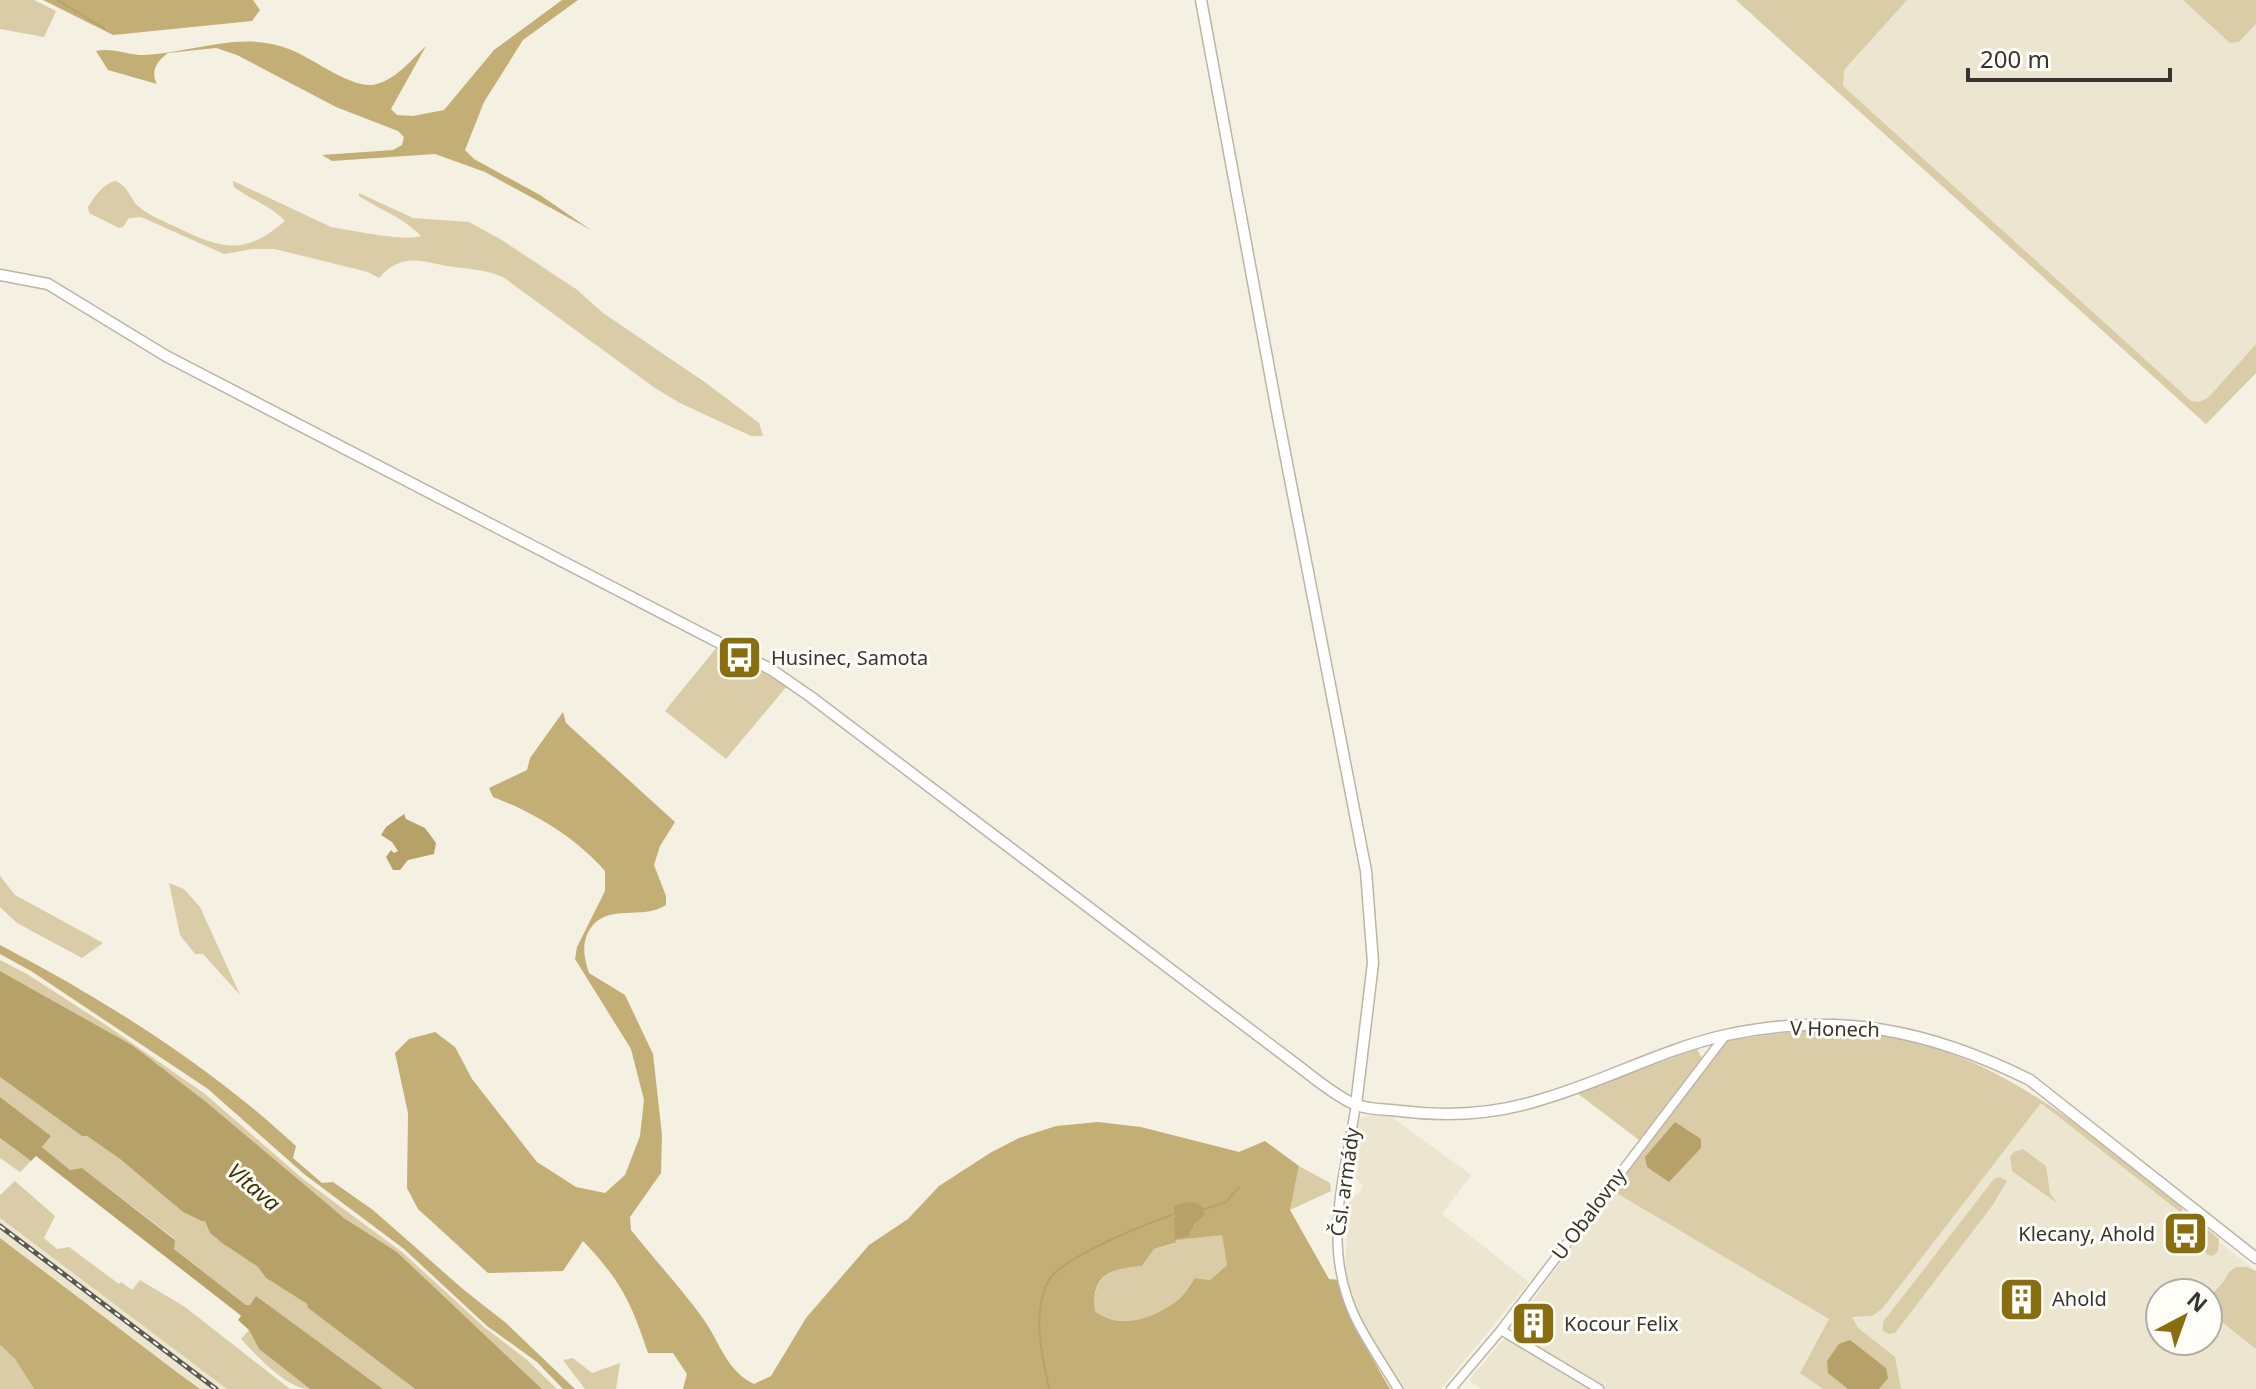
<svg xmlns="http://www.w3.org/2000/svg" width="2256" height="1389" viewBox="0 0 2256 1389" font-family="'Noto Sans',sans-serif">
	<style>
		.built { fill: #ece5d0; fill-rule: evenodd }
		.green { fill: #d9cca6 }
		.forest { fill: #c3af75; fill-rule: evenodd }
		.water { fill: #b6a268 }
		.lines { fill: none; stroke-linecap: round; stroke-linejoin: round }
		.stream { stroke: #b6a268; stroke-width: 2 }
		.minor-casing { stroke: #b9b5a7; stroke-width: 11 }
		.tertiary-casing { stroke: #b9b5a7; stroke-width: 13 }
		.minor { stroke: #fff; stroke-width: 8 }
		.tertiary { stroke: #fff; stroke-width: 10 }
		.rail-casing { stroke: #5a5951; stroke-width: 5 }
		.rail { stroke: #fffdf8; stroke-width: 2; stroke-dasharray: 6; stroke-linecap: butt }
		.labels { text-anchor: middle; stroke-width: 6; stroke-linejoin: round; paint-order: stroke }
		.poi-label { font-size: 20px; fill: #36352f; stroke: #fffdf8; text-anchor: start }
		.street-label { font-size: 20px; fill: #36352f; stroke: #fffdf8 }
		.water-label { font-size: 22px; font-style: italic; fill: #403200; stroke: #fffdf8 }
	</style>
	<rect width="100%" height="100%" fill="#f4f0e2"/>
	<path class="built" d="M 1736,0 L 2256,0 L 2256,373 L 2206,424 Z
		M 2041,1102 L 2256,1271 L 2256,1389 L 1481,1389 L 1469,1380 L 1508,1334 L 1613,1191 L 1829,1319 L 1872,1316 L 1882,1309 ZM 2160,1293 L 2208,1293 L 2208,1341 L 2160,1341 Z
		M 1373,1115 L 1392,1117 L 1471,1175 L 1442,1214 L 1529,1282 L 1441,1389 L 1403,1389 L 1355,1309 L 1345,1271 L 1349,1198 L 1360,1192 L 1363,1185 L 1351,1173 L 1352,1157 L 1358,1153 L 1358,1143 L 1356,1138 L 1358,1119 Z
		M 0,1218 L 227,1389 L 200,1389 L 174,1370 L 0,1238 Z"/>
	<path class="green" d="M 0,0 L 34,0 L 56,11 L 44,37 L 0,29 Z
		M 1736,0 L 1907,0 L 1844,70 L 1843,86 L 2191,401 L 2199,402 L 2209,397 L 2256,344 L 2256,373 L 2206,424 Z
		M 2183,0 L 2256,0 L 2256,24 L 2239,42 L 2230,43 Z
		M 115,181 C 128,185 130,199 139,207 C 150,216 166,222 178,228 C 222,249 245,256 285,221 C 271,206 251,200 234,187 L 233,181 L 331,227 C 349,230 406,242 421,236 C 403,217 380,210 359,196 L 359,193 L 413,218 L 469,222 L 500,239 L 576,289 L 603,313 L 706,383 L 759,423 L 763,436 L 751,436 L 680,403 L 655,388 L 503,277 C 486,270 472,269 454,267 C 423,263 404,250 379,278 L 368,272 L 275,249 L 253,249 L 224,254 L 141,217 L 129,218 L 123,227 L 119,228 L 89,213 L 88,207 C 95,196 102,185 115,181 Z
		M 717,647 L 787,686 L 726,759 L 665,711 Z
		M 0,876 L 15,895 L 103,943 L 82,958 L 17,923 L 0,907 Z
		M 169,883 L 184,889 L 200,907 L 240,995 L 203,954 L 195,954 L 180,935 Z
		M 0,960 L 27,974 L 109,1027 L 205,1094 L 303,1179 L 402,1252 L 484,1327 L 526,1359 L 557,1389 L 542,1389 L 397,1252 L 344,1218 L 132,1045 L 0,971 Z
		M 1815,1029 C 1841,1032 1869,1031 1894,1037 C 2006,1061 2079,1126 2167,1194 L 2182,1208 L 2184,1215 L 2041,1103 L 1882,1309 L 1872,1316 L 1852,1317 L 1858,1328 L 1895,1357 L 1901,1389 L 1823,1389 L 1800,1373 L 1829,1319 L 1613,1191 L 1728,1040 Z
		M 1697,1049 L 1702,1058 L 1639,1140 L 1577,1093 Z
		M 0,1077 L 82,1136 L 87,1136 L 120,1159 L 183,1212 L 205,1220 L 210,1233 L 222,1243 L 258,1267 L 266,1278 L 307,1304 L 308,1308 L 415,1389 L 383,1389 L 256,1296 L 250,1305 L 246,1305 L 173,1248 L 175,1239 L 82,1168 L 70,1170 L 42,1147 L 51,1136 L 0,1097 Z
		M 0,1138 L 31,1161 L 20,1172 L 0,1158 Z
		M 2023,1149 L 2046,1166 L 2050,1193 L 2057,1203 L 2012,1171 L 2010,1157 L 2014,1152 Z
		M 1299,1166 L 1330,1183 L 1331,1191 L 1290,1210 Z
		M 1999,1177 L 2007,1181 L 1992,1206 L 1895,1333 L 1889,1334 L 1883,1331 L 1883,1322 L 1994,1179 Z
		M 15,1181 L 55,1216 L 44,1238 L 57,1249 L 69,1247 L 119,1284 L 121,1282 L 132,1290 L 140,1280 L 185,1307 L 290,1389 L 227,1389 L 0,1218 L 0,1195 Z
		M 2190,1214 L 2219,1239 L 2218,1251 L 2213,1256 L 2208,1255 L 2194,1243 Z
		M 1222,1234 L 1227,1265 L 1210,1280 L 1195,1278 C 1190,1285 1185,1294 1179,1299 C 1156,1318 1120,1331 1095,1311 C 1092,1274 1110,1269 1142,1266 L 1154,1249 L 1174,1244 L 1175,1240 Z
		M 2237,1267 L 2246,1267 L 2256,1271 L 2256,1349 L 2213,1315 C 2205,1298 2215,1292 2224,1281 C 2229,1273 2228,1271 2237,1267 Z
		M 249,1330 L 259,1349 L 310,1389 C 287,1389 257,1356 241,1339 Z
		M 0,1345 L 15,1359 L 34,1389 L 0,1389 Z
		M 573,1358 L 592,1373 L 620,1363 L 616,1389 L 585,1389 L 563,1360 Z"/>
	<path class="forest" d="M 43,0 L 253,0 L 260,10 L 252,21 L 113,35 Z
		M 562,0 L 578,0 L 523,40 L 484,102 L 465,150 L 474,159 L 540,195 L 591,230 L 485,172 L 435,154 L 332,161 L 322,155 L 393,150 L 402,145 L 404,137 L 398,131 L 336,107 L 237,55 L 216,48 L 168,53 C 157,61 150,71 157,84 L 108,70 L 96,51 C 112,47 127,55 144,55 C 193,53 240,30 289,49 C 311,57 349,87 372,85 C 394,82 411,60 426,46 L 391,109 L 397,115 L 413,116 L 444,110 L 494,50 Z
		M 563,712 L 566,723 L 675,822 L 660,846 L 654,865 L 666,896 L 666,905 C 643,921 608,902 590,929 C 581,943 584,958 589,973 L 625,995 L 653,1054 L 662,1135 L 661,1173 L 630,1217 L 631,1230 C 654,1259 680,1287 702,1317 C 719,1340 726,1371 754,1384 L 771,1376 L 806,1318 L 869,1245 L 908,1219 L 939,1186 L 990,1153 L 1019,1138 L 1056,1126 L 1098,1122 L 1141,1127 L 1239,1152 L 1265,1141 L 1299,1166 L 1290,1210 L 1329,1279 L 1340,1280 L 1354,1327 L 1390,1389 L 683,1389 L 687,1374 L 673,1353 L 648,1353 C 631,1302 621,1281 583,1241 L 563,1271 L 488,1273 L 418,1209 L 407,1188 L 408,1113 L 395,1053 L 409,1039 L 435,1032 L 455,1047 L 472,1079 L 537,1162 L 576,1187 L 605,1193 L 625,1175 L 640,1136 L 644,1100 L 631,1049 L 575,959 L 577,947 L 605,891 L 605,871 C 576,838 535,813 493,797 L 489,788 L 527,770 L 530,758 ZM 1205,1214 L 1195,1224 L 1189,1236 L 1175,1227 L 1177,1222 L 1173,1215 ZM 1222,1235 L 1227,1265 L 1210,1280 L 1195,1278 C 1190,1285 1185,1294 1179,1299 C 1156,1318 1120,1331 1095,1311 C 1091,1274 1110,1269 1142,1266 L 1154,1249 L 1175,1243 L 1176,1240 Z
		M 0,945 C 105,1000 210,1066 296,1146 L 293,1158 L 322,1183 L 333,1182 L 373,1210 L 464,1290 L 506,1323 L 575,1389 L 563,1389 L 537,1362 L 487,1326 L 404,1249 L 304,1174 L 208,1089 L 31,971 L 0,954 Z
		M 0,1238 L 174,1370 L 200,1389 L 34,1389 L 15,1359 L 0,1345 Z"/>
	<path class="water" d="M 404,814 L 406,819 L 425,828 L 436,843 L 434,854 L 408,860 L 400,870 L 393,870 L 386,857 L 391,850 L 394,853 L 398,851 L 392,842 L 381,835 L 386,827 Z
		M 0,971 L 132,1045 L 206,1102 L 344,1218 L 397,1252 L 542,1389 L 415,1389 L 308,1308 L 307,1304 L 266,1278 L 258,1267 L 222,1243 L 210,1233 L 205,1221 L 202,1221 L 183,1212 L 120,1159 L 87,1136 L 82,1136 L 0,1077 Z
		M 0,1097 L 51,1136 L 42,1147 L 70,1170 L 82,1168 L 175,1240 L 174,1249 L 246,1305 L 250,1305 L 256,1296 L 383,1389 L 310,1389 L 259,1349 L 249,1330 L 238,1320 L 241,1316 L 239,1314 L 36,1156 L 31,1161 L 0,1138 Z
		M 1675,1122 L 1701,1139 L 1701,1148 L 1669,1182 L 1647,1167 L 1645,1157 Z
		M 1188,1202 L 1198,1203 L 1205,1209 L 1203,1213 L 1206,1214 L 1195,1224 L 1189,1236 L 1175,1239 L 1174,1206 Z
		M 1850,1340 L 1886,1368 L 1888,1378 L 1879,1389 L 1848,1389 L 1828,1373 L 1827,1361 L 1839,1344 Z"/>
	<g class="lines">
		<path class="stream" d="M 57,0 L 104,28
			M 1205,1209 L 1226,1202 L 1239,1187
			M 1049,1389 C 1042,1355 1031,1312 1049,1280 C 1062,1257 1148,1223 1175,1214"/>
		<defs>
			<path id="minor" d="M 1356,1105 C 1344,1179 1321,1247 1356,1319 C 1368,1343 1384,1366 1398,1389
				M 1501,1330 L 1599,1389
				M 1451,1389 L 1501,1330 L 1725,1036"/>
			<path id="tertiary" d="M 1201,0 L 1278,417 L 1366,871 L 1373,963 L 1356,1105
				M 0,275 L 48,284 L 166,356 L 772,670 L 811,697 L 1293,1062 C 1312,1076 1331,1093 1352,1103 C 1366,1110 1385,1109 1400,1111 C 1448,1117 1497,1114 1543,1099 C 1605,1081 1663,1049 1726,1035 C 1838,1011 1930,1030 2030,1080 L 2256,1258"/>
		</defs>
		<use href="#minor" class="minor-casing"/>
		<use href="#tertiary" class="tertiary-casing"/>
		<use href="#minor" class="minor"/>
		<use href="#tertiary" class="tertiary"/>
		<defs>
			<path id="rail" d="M 0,1226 L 216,1389"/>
		</defs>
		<use href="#rail" class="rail-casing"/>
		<use href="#rail" class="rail"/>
	</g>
	<defs>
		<symbol id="bus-square" viewBox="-11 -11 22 22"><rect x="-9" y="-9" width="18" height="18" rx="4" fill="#896e0f" stroke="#fffdf8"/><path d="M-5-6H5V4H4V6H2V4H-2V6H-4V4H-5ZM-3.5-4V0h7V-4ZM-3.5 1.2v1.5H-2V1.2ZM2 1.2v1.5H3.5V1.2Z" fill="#fff"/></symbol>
		<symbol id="building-square" viewBox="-11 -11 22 22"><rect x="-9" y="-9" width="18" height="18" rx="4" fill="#896e0f" stroke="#fffdf8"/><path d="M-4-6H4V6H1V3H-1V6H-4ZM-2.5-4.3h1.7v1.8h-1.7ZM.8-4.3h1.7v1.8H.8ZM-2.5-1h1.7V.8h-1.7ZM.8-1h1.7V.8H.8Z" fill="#fff"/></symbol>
	</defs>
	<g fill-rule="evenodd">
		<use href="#bus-square" x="714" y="632" width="51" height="51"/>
		<use href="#bus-square" x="2160" y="1208" width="51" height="51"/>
		<use href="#building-square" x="1996" y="1274" width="51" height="51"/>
		<use href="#building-square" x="1508" y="1298" width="51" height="51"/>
	</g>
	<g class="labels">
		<g class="poi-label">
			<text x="771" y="665">Husinec, Samota</text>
			<text x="2155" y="1241" text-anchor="end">Klecany, Ahold</text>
			<text x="2052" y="1306">Ahold</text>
			<text x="1564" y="1331">Kocour Felix</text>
		</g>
		<g class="street-label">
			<text transform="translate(1835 1029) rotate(1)" y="7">V Honech</text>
			<text transform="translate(1345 1182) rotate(-82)" y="7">Čsl. armády</text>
			<text transform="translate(1589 1214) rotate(-53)" y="7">U Obalovny</text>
		</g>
		<g class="water-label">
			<text transform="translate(254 1187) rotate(40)" y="8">Vltava</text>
		</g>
	</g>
	<g transform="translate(2184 1317) rotate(41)"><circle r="38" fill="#fffdf8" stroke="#afada8" stroke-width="2"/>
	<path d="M0-6L14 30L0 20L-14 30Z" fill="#896e0f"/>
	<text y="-12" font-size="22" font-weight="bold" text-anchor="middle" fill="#36352f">N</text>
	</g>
	<path d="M1968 68v12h202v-12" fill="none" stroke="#36352f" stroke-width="4"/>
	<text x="1980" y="68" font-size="24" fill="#36352f" stroke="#fffdf8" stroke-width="6" paint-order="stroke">200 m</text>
</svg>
